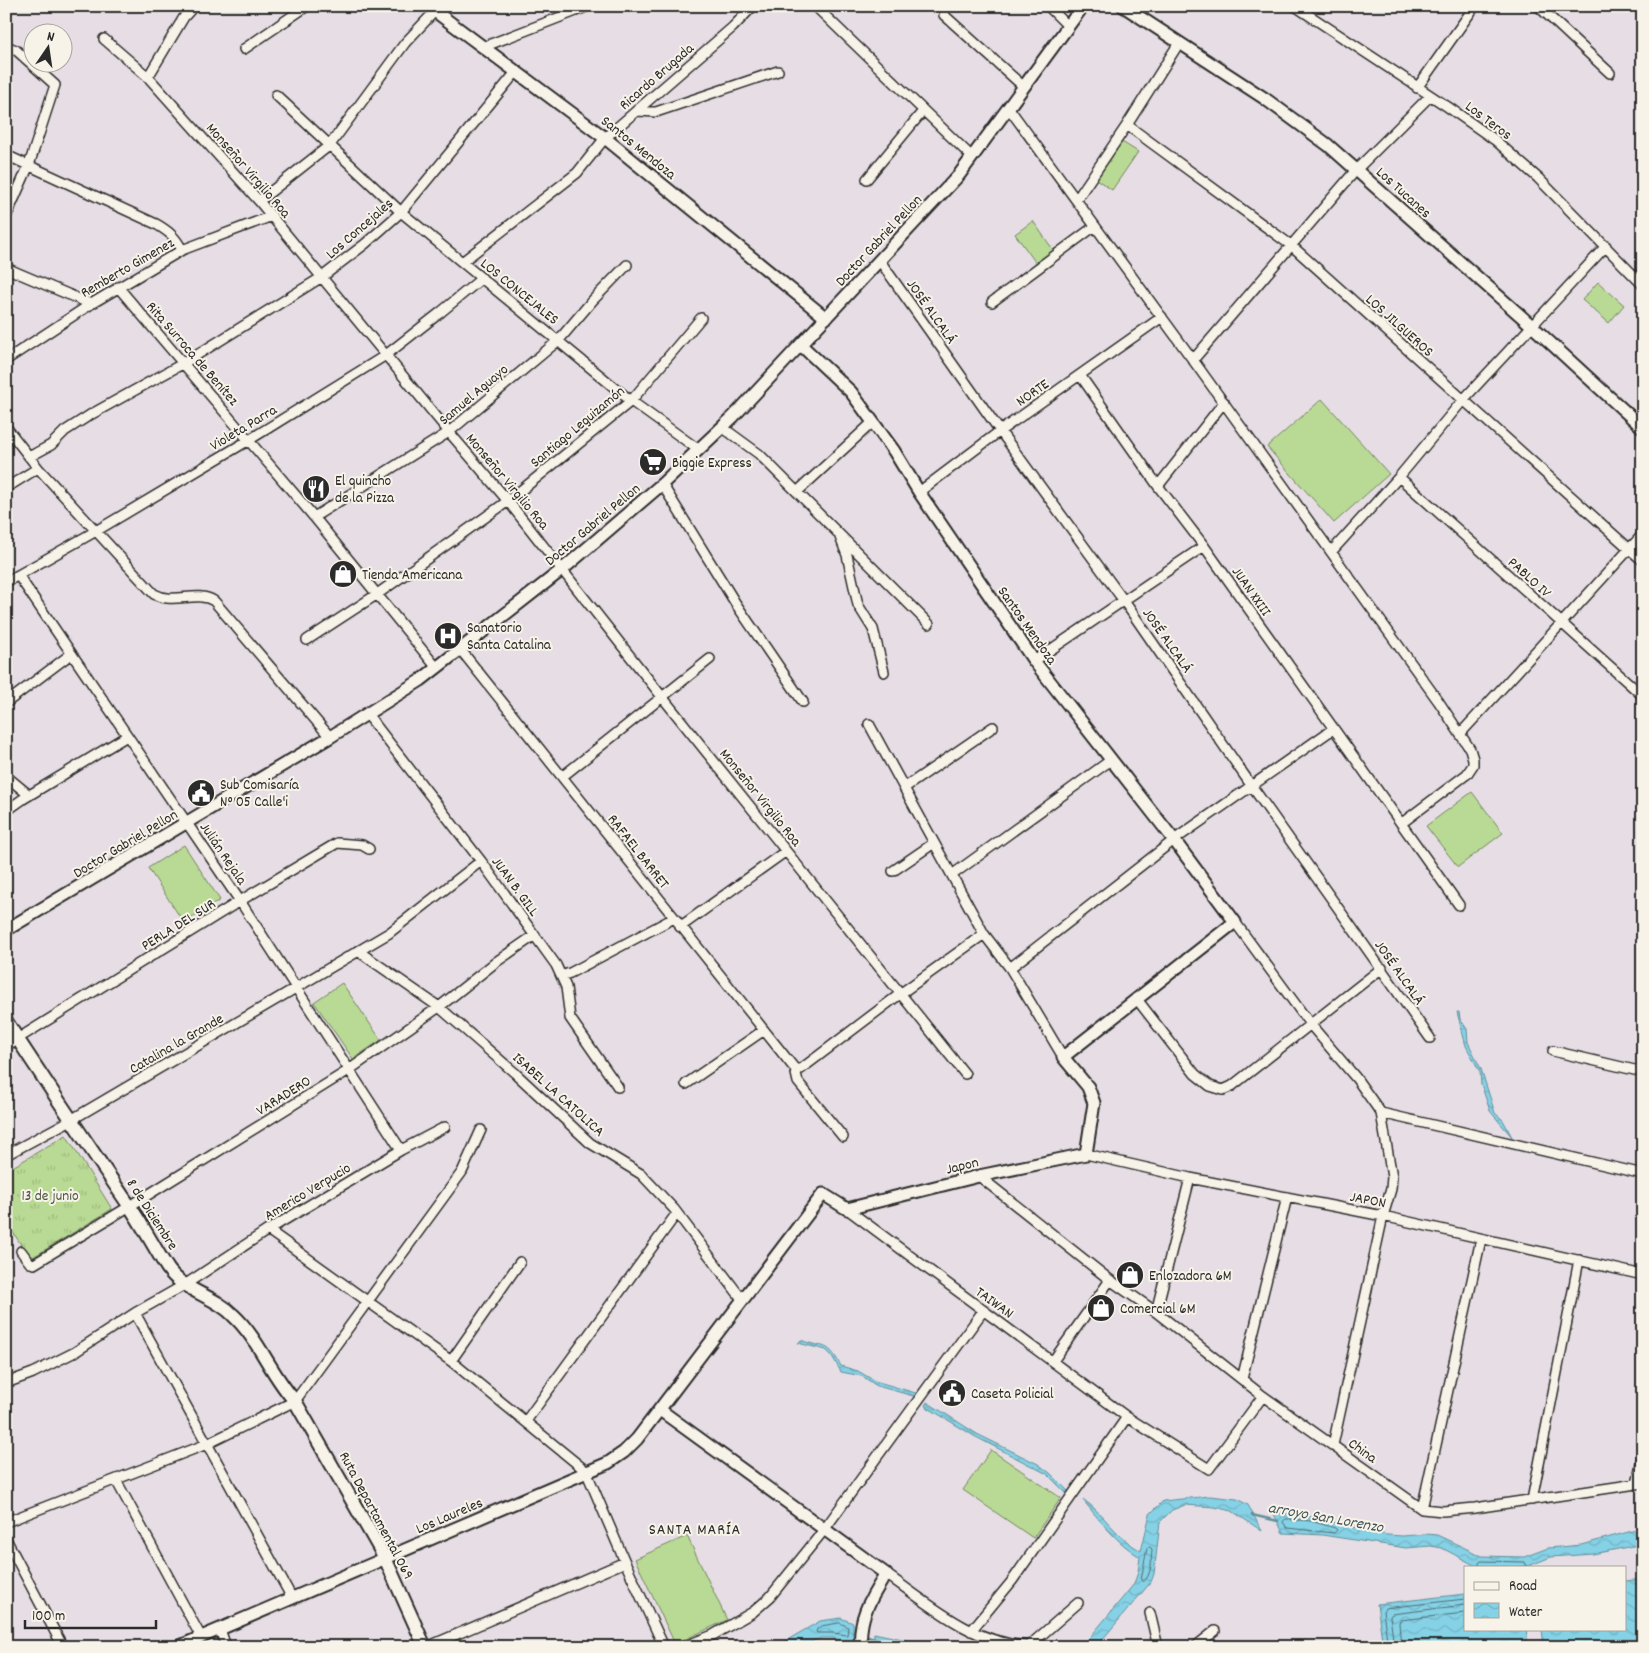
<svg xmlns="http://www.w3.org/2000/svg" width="1649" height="1653" viewBox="0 0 1649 1653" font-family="Dekko,sans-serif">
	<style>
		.grass { fill: url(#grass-tufts); stroke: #728260 }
		.pitch { fill: #b9da94; stroke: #728260 }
		.water { fill: url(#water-waves); stroke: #618f9b }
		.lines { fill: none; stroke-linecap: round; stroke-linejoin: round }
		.shore { stroke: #4f6d75; stroke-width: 1 }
		.stream { stroke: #618f9b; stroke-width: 2.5 }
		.minor-casing { stroke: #2b2b2b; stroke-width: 12 }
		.tertiary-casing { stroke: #2b2b2b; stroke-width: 15 }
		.secondary-casing { stroke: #2b2b2b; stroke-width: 16 }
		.minor { stroke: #f7f3e8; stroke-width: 9 }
		.tertiary { stroke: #f7f3e8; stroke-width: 11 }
		.secondary { stroke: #f7f3e8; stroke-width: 12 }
		.labels { text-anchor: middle; stroke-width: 4; stroke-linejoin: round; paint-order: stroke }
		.street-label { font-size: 15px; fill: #2b2b2b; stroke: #f7f3e8 }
		.poi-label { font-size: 15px; fill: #2b2b2b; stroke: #f7f3e8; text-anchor: start }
		.park-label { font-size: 15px; fill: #4e5745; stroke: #f7f3e8 }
		.water-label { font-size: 16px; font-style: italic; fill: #42545a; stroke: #f7f3e8 }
		.neighbourhood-label { font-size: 16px; letter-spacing: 1px; fill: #2b2b2b; stroke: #f7f3e8 }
	</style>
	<defs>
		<pattern id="grass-tufts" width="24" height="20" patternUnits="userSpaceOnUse" patternTransform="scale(1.25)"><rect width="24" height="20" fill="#b9da94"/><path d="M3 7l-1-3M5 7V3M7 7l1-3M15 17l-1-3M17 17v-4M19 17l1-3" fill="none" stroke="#9fbb80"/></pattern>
		<pattern id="water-waves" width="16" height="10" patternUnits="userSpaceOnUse" patternTransform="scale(1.25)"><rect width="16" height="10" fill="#85d1e5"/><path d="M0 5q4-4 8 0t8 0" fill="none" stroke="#73b4c5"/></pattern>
	</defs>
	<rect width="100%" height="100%" fill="#e7dee5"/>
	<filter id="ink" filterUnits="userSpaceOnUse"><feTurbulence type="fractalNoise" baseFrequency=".02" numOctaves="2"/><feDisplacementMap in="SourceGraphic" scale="10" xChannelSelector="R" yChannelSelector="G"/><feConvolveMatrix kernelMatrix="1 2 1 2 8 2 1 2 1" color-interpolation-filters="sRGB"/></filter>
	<g filter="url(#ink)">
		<path class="grass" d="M 66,1135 L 112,1209 L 30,1259 L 6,1221 L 6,1171 Z"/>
		<path class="pitch" d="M 1122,142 L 1138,152 L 1112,190 L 1096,179 Z
			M 1033,221 L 1054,251 L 1036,263 L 1015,234 Z
			M 1598,282 L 1624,305 L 1609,323 L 1582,300 Z
			M 1322,399 L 1389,474 L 1334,523 L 1267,447 Z
			M 1472,792 L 1503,833 L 1458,867 L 1426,826 Z
			M 184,845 L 220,900 L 184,923 L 148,868 Z
			M 342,983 L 381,1040 L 353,1059 L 314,1002 Z
			M 991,1450 L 1061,1498 L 1033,1538 L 963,1490 Z
			M 687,1536 L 727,1620 L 675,1644 L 635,1559 Z"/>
		<path class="water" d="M 1457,1012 L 1459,1012 L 1460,1019 L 1467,1029 L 1468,1042 L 1481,1069 L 1495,1113 L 1503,1120 L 1512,1137 L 1490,1111 L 1481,1084 L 1480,1072 L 1466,1046 Z
			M 801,1340 C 825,1350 826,1339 841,1366 L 858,1371 L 875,1381 L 919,1394 L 917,1397 L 877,1386 L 862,1376 L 841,1372 L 832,1356 L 826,1350 L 798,1343 Z
			M 927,1402 L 977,1434 L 1038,1464 L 1050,1473 L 1070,1493 L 1069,1496 L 1047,1474 L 974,1436 L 925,1406 Z
			M 1210,1496 L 1237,1499 L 1248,1505 L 1262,1531 L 1232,1511 L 1214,1507 L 1185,1505 L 1172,1510 L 1160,1522 L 1154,1574 L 1151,1582 L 1096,1647 L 1082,1647 L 1134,1584 L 1138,1572 L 1140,1557 C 1117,1543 1100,1521 1083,1500 L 1083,1499 C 1106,1516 1115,1536 1141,1551 L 1150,1514 L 1163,1501 Z
			M 1273,1512 L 1312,1517 L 1387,1535 L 1403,1536 L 1426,1534 L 1437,1535 L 1482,1556 L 1524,1557 L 1548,1548 L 1581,1545 L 1643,1528 L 1643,1544 L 1593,1554 L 1551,1557 L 1526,1567 L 1486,1567 L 1474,1565 L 1442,1548 L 1431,1546 L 1406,1548 L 1322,1535 L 1283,1533 Z
			M 1643,1579 L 1643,1647 L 1544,1647 L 1542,1629 L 1625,1629 L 1625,1581 Z
			M 1465,1594 L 1465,1629 L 1526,1629 L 1528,1647 L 1383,1647 L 1377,1604 Z
			M 841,1618 L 853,1623 L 853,1643 L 833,1638 L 821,1638 L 798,1647 L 775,1647 L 820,1621 Z
			M 874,1633 L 907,1640 L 921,1647 L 873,1647 Z"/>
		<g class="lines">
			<path class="shore" d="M 1286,1519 L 1311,1521 L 1335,1528 L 1337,1530 L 1334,1533 L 1287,1528 L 1283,1522 Z
				M 1150,1547 L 1152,1549 C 1151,1560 1152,1576 1143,1582 L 1141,1580 L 1147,1548 Z
				M 1479,1567 L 1479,1563 L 1481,1561 L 1525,1562 L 1527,1567
				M 840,1623 L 848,1627 L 847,1635 L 833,1633 L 818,1633 L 816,1632 L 817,1629 L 822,1626 Z
				M 1388,1647 L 1383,1611 L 1385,1608 L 1465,1599
				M 1394,1647 L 1390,1616 L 1392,1614 L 1465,1605
				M 1401,1647 L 1399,1623 L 1400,1620 L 1465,1613"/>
			<path class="stream" d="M 1252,1515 L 1278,1521
				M 865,1636 L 877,1640"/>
			<defs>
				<path id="minor" d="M 815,6 L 972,157
					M 1048,6 L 1068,26
					M 1295,6 L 1448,107 L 1495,140 L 1538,178 L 1643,285
					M 1538,6 L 1610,73
					M 944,15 L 1024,87
					M 104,39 L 148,77 L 259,201 L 449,432 L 508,501 L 663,698 L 965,1074
					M 6,46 L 16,50 L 55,85 L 29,165 L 6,217
					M 483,47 L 589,6
					M 244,49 L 307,6
					M 148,77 L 184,17 L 194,6
					M 1417,88 L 1475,6
					M 276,95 L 401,212 L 631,401 L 699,450
					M 1008,107 L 1193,360 L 1439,702 L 1470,749 L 1473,759 L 1473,765 L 1467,774 L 1402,823
					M 637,111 L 656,112 L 778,71
					M 1127,125 L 1292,246 L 1643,561
					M 6,155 L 156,224 C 168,231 176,237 182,250
					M 867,179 L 923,111
					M 1077,199 L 1127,125 L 1179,43
					M 259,201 L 330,145 L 405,43 L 435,11
					M 880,261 L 1000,431 L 1124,601 L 1251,785 L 1430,1038
					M 462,262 L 577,173 L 605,138 L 733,27 L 753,6
					M 6,268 L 91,304
					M 118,287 L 314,517 L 437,668
					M 992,302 L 1095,226
					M 6,360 L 91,304 L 182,250 L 272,216
					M 1193,360 L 1356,170 L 1430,96
					M 1080,375 L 1158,486 L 1204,546 L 1459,905
					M 6,427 L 38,468 L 154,594 C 174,605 196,590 214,601 L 330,737
					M 722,427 L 759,454 L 929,624
					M 29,457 L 51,445 L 65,431 L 90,415 L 184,363 L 322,277 L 365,244 L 401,212 L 516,72
					M 1399,477 L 1643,696
					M 662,484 L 736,604 L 803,702
					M 1158,486 L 1224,402
					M 6,488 L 38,468
					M 797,492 L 873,422
					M 919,492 L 1000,431 L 1162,317
					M 314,517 L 449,432 L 559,340 L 592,301 L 627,265
					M 840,537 L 847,555 L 858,605 L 873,629 L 884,672
					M 1332,551 L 1399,477 L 1463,400 L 1606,246
					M 18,575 L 240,901 L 401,1150
					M 6,582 L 96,531 L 249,440 L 386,355 L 441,312 L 482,278
					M 307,640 L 376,595 L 508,501 L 631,401 L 701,318
					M 460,649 L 795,1069 L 798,1082 L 843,1137
					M 1034,661 L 1204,546
					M 6,703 L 71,654
					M 367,714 L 481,861 L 556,965 L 566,987 L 570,1018 L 618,1087
					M 869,724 L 984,934 L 1010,968 L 1063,1057
					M 1460,734 L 1643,534
					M 6,776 L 29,795
					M 563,776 L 710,659
					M 904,788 L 993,727
					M 6,811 L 23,799 L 127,736
					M 893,871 L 934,843
					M 952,875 L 1111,760
					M 1235,922 L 1310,1024 L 1356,1078 L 1381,1113 L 1392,1177 L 1391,1189 L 1383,1216 L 1333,1445
					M 680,927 L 786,851
					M 358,951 L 439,1007 L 515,1073 L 590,1143 L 641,1174 L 674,1209 L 742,1299
					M 1010,968 L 1174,840 L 1333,729
					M 561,976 L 570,973 L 674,918
					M 1136,998 L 1195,1074 L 1210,1086 L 1223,1090 L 1232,1086 L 1382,968
					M 6,1046 L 240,901 L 337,843 L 362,845 L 369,849
					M 1553,1051 L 1643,1072
					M 795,1069 L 801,1069 L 900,994 L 984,934
					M 686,1084 L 764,1030
					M 1381,1113 L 1643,1174
					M 1086,1154 L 1190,1178 L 1383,1216 L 1643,1275
					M 6,1155 L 71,1120 L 389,933 L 481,861
					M 979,1176 L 1110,1280 L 1156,1312 L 1263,1396 L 1422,1509 L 1443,1511 L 1475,1508 L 1643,1483
					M 847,1209 L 1127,1417 L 1209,1469 L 1263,1396
					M 268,1230 L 451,1361 L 586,1471 L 625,1562 L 664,1647
					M 21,1251 L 30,1263 L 34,1264 L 130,1206 L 349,1070 L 439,1007 L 496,962 L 535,935
					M 1156,1312 L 1190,1178
					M 135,1313 L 292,1598
					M 451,1361 L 520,1262
					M 1053,1361 L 1110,1280
					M 1242,1379 L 1287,1197
					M 6,1383 L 33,1373 L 75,1352 L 135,1313 L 186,1284 L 268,1230 L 401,1150 L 445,1127
					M 526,1421 L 677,1213
					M 116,1480 L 201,1637
					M 1637,1484 L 1643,1453
					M 1532,1500 L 1579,1260
					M 1422,1509 L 1481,1239
					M 6,1522 L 207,1444 L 295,1401 L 462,1172 L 481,1130
					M 6,1539 L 63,1647
					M 886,1574 C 929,1604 975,1645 1029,1646 L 1078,1603
					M 1150,1613 L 1158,1647
					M 220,1629 L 226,1647
					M 971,1631 L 1012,1581 L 1127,1417
					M 427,1647 L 625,1562
					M 683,1647 L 713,1635 L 753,1612 L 770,1597 L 824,1530 L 983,1311
					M 1195,1647 L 1215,1631"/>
				<path id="tertiary" d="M 428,6 L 605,138 L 826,318
					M 1123,6 L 1264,98 L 1328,145 L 1531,325 L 1643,428
					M 6,930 L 330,737 L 421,680 L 563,569 L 662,484 L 733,417 L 959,175 L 1083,6
					M 660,1410 L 886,1574 C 871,1598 858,1617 861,1647
					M 178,1647 L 608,1463 L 624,1452 L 637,1439 L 823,1194 L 847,1209 L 979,1176 L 1086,1154 L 1094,1103 L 1088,1087 L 1063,1057 L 1235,922 L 1174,840 L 1034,661 L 919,492 L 894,451 L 851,392 L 801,345"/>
				<path id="secondary" d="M 6,1021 C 46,1083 87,1143 128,1204 C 143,1225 154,1248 168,1269 C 183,1291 215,1296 233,1315 C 259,1339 271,1375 295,1401 L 385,1558 L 425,1647"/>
			</defs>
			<use href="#minor" class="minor-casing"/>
			<use href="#tertiary" class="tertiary-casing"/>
			<use href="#secondary" class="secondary-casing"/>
			<use href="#minor" class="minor"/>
			<use href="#tertiary" class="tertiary"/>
			<use href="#secondary" class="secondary"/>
		</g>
	</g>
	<defs>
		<symbol id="supermarket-disc" viewBox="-11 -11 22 22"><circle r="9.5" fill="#2b2b2b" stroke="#f7f3e8"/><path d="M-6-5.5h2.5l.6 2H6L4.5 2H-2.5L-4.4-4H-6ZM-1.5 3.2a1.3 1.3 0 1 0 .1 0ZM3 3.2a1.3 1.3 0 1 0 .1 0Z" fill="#fff"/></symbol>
		<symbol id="restaurant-disc" viewBox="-11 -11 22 22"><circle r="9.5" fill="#2b2b2b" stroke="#f7f3e8"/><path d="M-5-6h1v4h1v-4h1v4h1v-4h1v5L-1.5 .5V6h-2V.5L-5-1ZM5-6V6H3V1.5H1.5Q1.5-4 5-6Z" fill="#fff"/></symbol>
		<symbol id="shop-disc" viewBox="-11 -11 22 22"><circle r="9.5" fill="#2b2b2b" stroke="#f7f3e8"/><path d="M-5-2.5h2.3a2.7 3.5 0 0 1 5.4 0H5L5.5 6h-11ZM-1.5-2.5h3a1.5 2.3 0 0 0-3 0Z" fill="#fff"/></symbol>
		<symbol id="hospital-disc" viewBox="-11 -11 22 22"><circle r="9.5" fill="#2b2b2b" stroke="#f7f3e8"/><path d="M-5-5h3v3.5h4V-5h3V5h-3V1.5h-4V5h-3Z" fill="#fff"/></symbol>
		<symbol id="civic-disc" viewBox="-11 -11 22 22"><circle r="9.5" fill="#2b2b2b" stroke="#f7f3e8"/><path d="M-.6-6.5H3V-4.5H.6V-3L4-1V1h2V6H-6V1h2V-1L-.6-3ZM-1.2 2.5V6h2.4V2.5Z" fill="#fff"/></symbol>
	</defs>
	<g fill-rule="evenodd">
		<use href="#supermarket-disc" x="637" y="446" width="32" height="32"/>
		<use href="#restaurant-disc" x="300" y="473" width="32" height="32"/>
		<use href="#shop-disc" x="327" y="558" width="32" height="32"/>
		<use href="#hospital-disc" x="432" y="620" width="32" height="32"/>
		<use href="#civic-disc" x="185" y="777" width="32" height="32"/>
		<use href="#shop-disc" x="1114" y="1259" width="32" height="32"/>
		<use href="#shop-disc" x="1085" y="1292" width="32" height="32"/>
		<use href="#civic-disc" x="936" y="1377" width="32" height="32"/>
	</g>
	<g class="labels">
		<g class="street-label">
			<text transform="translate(656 76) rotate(-41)" y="5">Ricardo Brugada</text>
			<text transform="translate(1489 120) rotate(37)" y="5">Los Teros</text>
			<text transform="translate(639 147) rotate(39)" y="5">Santos Mendoza</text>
			<text transform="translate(249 170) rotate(49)" y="5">Monseñor Virgilio Roa</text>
			<text transform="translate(1404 192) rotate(42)" y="5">Los Tucanes</text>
			<text transform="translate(359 228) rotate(-41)" y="5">Los Concejales</text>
			<text transform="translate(878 240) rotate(-47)" y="5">Doctor Gabriel Pellon</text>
			<text transform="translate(127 267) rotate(-30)" y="5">Remberto Gimenez</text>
			<text transform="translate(520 291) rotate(39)" y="5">LOS CONCEJALES</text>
			<text transform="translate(932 311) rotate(55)" y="5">JOSÉ ALCALÁ</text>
			<text transform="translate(1400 325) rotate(42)" y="5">LOS JILGUEROS</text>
			<text transform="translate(193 353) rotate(49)" y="5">Rita Surroca de Benítez</text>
			<text transform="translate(1032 392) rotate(-35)" y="5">NORTE</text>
			<text transform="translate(473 394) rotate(-40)" y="5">Samuel Aguayo</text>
			<text transform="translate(577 426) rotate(-40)" y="5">Santiago Leguizamón</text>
			<text transform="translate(243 427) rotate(-31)" y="5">Violeta Parra</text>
			<text transform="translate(508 481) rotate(50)" y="5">Monseñor Virgilio Roa</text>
			<text transform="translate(592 524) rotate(-40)" y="5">Doctor Gabriel Pellon</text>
			<text transform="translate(1530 577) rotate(42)" y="5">PABLO IV</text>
			<text transform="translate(1252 591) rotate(55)" y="5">JUAN XXIII</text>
			<text transform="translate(1028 625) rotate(55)" y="5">Santos Mendoza</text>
			<text transform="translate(1168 640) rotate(55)" y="5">JOSÉ ALCALÁ</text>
			<text transform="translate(761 797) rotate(51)" y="5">Monseñor Virgilio Roa</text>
			<text transform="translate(125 843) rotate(-31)" y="5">Doctor Gabriel Pellon</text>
			<text transform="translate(639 851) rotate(52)" y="5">RAFAEL BARRET</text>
			<text transform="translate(224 853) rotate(56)" y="5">Julián Rejala</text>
			<text transform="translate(516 886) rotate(54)" y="5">JUAN B. GILL</text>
			<text transform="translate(178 924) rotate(-32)" y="5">PERLA DEL SUR</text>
			<text transform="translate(1400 972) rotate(55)" y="5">JOSÉ ALCALÁ</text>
			<text transform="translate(176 1043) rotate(-30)" y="5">Catalina la Grande</text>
			<text transform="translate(559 1094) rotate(42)" y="5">ISABEL LA CATOLICA</text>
			<text transform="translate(283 1095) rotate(-32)" y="5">VARADERO</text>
			<text transform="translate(962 1165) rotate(-14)" y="5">Japon</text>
			<text transform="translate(307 1191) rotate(-31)" y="5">Americo Verpucio</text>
			<text transform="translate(1368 1199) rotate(11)" y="5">JAPON</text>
			<text transform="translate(153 1214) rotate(57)" y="5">8 de Diciembre</text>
			<text transform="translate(995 1302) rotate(36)" y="5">TAIWAN</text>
			<text transform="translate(1363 1450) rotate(36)" y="5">China</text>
			<text transform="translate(377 1515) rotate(62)" y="5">Ruta Departamental 069</text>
			<text transform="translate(449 1515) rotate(-23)" y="5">Los Laureles</text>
		</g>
		<g class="poi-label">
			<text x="672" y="467">Biggie Express</text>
			<text x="335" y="485">El quincho<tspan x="335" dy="17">de la Pizza</tspan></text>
			<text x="362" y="579">Tienda Americana</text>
			<text x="467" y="632">Sanatorio<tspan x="467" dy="17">Santa Catalina</tspan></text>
			<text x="220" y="789">Sub Comisaría<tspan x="220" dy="17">N° 05 Calle'i</tspan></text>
			<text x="1149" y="1280">Enlozadora 6M</text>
			<text x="1120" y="1313">Comercial 6M</text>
			<text x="971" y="1398">Caseta Policial</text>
		</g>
		<g class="park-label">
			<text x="50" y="1200">13 de junio</text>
		</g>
		<g class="water-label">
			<text transform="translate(1326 1516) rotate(10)" y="6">arroyo San Lorenzo</text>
		</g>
		<g class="neighbourhood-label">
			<text x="695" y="1534">SANTA MARÍA</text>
		</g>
	</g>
	<rect width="1649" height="1653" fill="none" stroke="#f7f3e8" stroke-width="25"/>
	<rect x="12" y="12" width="1624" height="1628" fill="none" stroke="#2b2b2b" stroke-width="2" filter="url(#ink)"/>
	<rect x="1464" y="1566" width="162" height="65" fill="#f7f3e8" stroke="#a5a39c"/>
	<rect x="1474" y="1582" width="25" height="8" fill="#f7f3e8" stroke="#a5a39c"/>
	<text x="1509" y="1590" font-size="15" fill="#2b2b2b">Road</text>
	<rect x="1474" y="1603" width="25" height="15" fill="url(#water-waves)" stroke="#a5a39c"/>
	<text x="1509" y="1616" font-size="15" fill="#2b2b2b">Water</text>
	<g transform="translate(48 48) rotate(13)"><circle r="24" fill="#f7f3e8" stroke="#a5a39c"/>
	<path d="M0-4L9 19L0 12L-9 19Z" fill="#2b2b2b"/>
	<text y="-8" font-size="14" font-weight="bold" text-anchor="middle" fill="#2b2b2b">N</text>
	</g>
	<path d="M25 1620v8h131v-8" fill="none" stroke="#2b2b2b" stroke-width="2.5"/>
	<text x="32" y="1620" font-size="15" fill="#2b2b2b" stroke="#f7f3e8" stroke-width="4" paint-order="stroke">100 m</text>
</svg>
